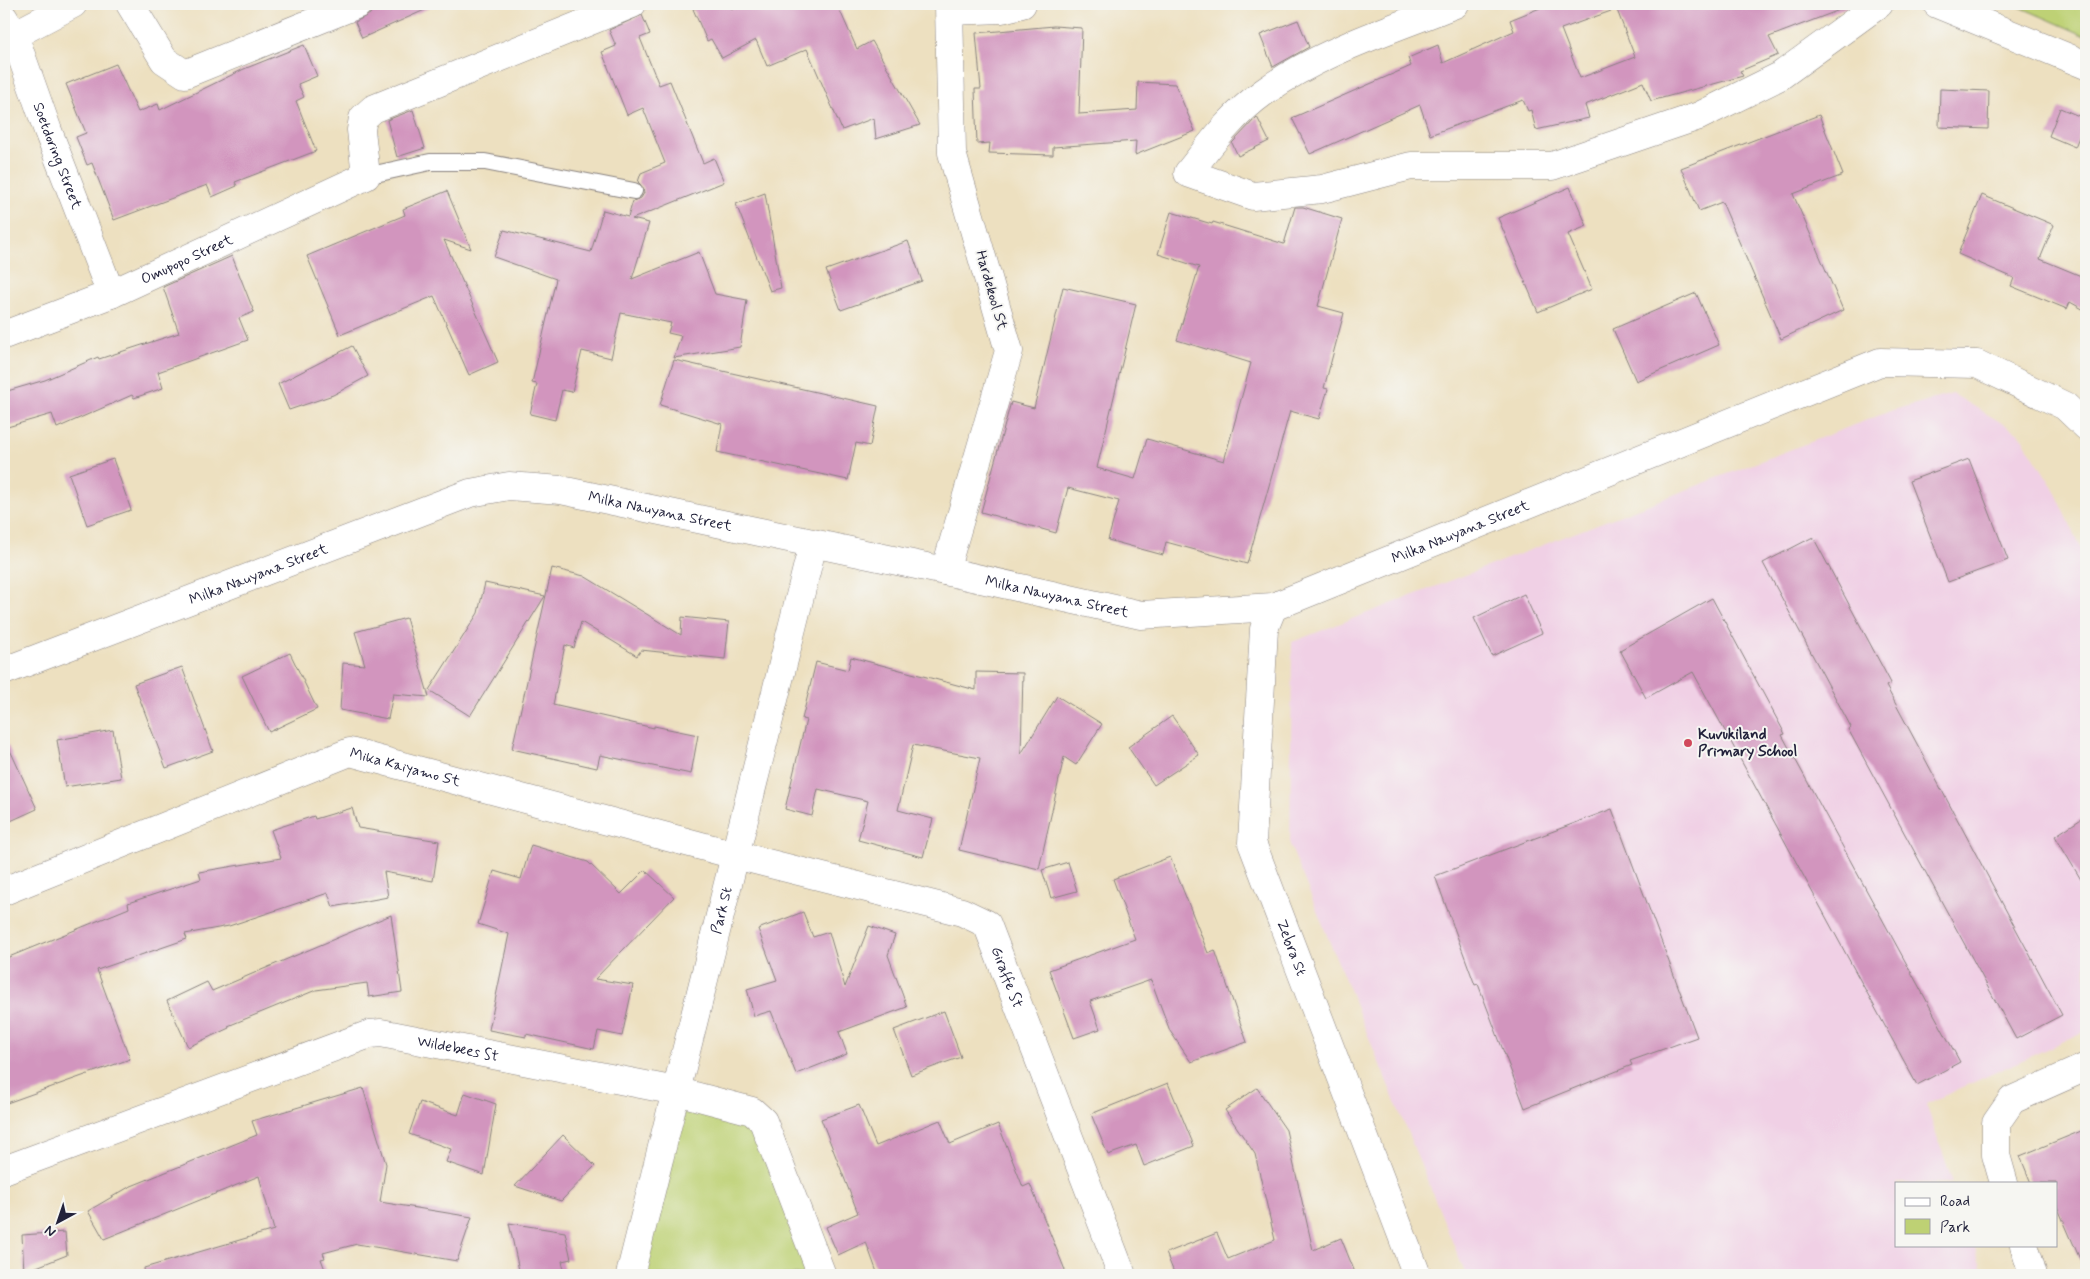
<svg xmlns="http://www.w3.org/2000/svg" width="2090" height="1279" viewBox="0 0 2090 1279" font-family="Mynerve,sans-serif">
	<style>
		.built { fill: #f0d0e5 }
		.green { fill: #bed174; stroke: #707a58 }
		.building { fill: #d295be }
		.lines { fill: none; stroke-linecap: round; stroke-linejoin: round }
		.service-casing { stroke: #88817e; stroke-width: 18 }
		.minor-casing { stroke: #88817e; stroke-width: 29 }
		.service { stroke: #fff; stroke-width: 16 }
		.minor { stroke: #fff; stroke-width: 28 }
		.poi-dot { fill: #d1495b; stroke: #f6f6f2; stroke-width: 2 }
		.labels { text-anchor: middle; stroke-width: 4; stroke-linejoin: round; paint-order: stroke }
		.street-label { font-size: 15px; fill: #22223b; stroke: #f6f6f2 }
		.poi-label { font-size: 15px; font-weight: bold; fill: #22223b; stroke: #f6f6f2; text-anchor: start }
	</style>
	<rect width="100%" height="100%" fill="#f6f6f2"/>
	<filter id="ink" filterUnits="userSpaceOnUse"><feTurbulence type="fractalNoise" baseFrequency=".02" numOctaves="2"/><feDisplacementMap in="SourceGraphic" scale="10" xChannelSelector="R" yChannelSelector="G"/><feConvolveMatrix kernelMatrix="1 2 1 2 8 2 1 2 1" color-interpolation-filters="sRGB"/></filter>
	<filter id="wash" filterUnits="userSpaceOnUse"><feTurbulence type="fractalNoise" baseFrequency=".0096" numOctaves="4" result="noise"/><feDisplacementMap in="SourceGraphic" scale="20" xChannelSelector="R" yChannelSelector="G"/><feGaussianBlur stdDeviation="1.12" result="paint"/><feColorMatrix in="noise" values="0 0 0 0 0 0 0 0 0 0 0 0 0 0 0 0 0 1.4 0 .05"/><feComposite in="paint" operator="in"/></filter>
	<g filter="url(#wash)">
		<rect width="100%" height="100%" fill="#ede0c0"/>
		<path class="built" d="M 1953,394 L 2019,433 L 2054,489 L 2086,559 L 2086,1031 L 1926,1104 L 1953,1183 L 1896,1183 L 1896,1245 L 1974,1245 L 1984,1275 L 1466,1275 L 1290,845 L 1292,642 L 1893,410 Z"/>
		<path class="green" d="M 2013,4 L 2086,4 L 2086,36 Z
			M 676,1091 L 752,1111 L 822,1275 L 630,1275 Z"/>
		<g id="blocks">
			<path class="building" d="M 373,4 L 438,4 L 362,38 L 355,22 L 370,14 Z
				M 707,4 L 729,4 L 732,9 L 746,4 L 837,4 L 857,49 L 872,41 L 920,125 L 876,139 L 874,118 L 842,130 L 807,49 L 767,66 L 756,40 L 722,58 L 711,39 L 707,41 L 693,9 Z
				M 1550,4 L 1621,4 L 1622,7 L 1561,29 L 1580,78 L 1635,57 L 1617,10 L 1635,4 L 1850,4 L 1850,6 L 1769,37 L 1778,55 L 1740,71 L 1743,76 L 1651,101 L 1643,82 L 1585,105 L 1589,118 L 1536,130 L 1531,110 L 1528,111 L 1523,100 L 1430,135 L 1420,105 L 1310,154 L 1292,118 L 1411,66 L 1408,58 L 1438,45 L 1443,63 L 1514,31 L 1510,20 Z
				M 642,15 L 650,34 L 640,38 L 659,85 L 670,81 L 703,163 L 714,158 L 724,182 L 632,219 L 649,223 L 632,279 L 699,252 L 715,294 L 747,300 L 740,347 L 674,358 L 681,336 L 668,333 L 671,323 L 621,313 L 611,358 L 582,351 L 572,392 L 562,390 L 555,420 L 530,414 L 537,384 L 532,383 L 556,279 L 494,257 L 504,230 L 591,252 L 603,210 L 628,217 L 633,201 L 641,198 L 644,193 L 643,187 L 638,182 L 641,173 L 665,163 L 643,108 L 627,115 L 602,52 L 616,46 L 609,30 Z
				M 1298,20 L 1309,47 L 1273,67 L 1260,35 Z
				M 1054,26 L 1082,28 L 1079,114 L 1137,110 L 1138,82 L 1175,84 L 1195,131 L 1135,155 L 1136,141 L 1053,147 L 1053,155 L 989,153 L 990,143 L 977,144 L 975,89 L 981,89 L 976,33 Z
				M 304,45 L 317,76 L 298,84 L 304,97 L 296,101 L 316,151 L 235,182 L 237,186 L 212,197 L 207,185 L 114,220 L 92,163 L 87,165 L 76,137 L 86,133 L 66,84 L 116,64 L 138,112 L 158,104 L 160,110 L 244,69 Z
				M 1940,89 L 1989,91 L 1988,129 L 1939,127 Z
				M 2060,108 L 2086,119 L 2075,147 L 2049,136 Z
				M 413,110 L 425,148 L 397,157 L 387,120 Z
				M 1819,115 L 1843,175 L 1793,194 L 1843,310 L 1781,339 L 1722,202 L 1699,211 L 1681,168 Z
				M 1257,117 L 1269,141 L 1238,156 L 1232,143 Z
				M 1570,187 L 1587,226 L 1568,234 L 1592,289 L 1538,312 L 1498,218 Z
				M 447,191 L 471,249 L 444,240 L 498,362 L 469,375 L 434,296 L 340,335 L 307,256 L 405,215 L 403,209 Z
				M 765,193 L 781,288 L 770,291 L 736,204 Z
				M 1982,195 L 2054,225 L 2040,259 L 2086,278 L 2086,311 L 2070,302 L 2067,309 L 2011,286 L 2014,278 L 1958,254 Z
				M 1295,207 L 1303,207 L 1342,219 L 1318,306 L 1344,313 L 1324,388 L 1328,389 L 1319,419 L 1290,411 L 1247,564 L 1166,542 L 1163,555 L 1108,540 L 1119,501 L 1068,488 L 1056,533 L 981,512 L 1011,402 L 1034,408 L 1063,287 L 1136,304 L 1097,468 L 1135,479 L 1147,439 L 1224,461 L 1251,363 L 1177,340 L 1199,267 L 1158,254 L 1171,212 L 1212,224 L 1213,222 L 1284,244 Z
				M 908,241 L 922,281 L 841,310 L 826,270 Z
				M 232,256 L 254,312 L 239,318 L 248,340 L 158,372 L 163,388 L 134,398 L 132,395 L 57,428 L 52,414 L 4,428 L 4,392 L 45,380 L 98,357 L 99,359 L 179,333 L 163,287 Z
				M 1696,293 L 1719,345 L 1636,381 L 1613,329 Z
				M 352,346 L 368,376 L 333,395 L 289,410 L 278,384 Z
				M 674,360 L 878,406 L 870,446 L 856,443 L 848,480 L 717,452 L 722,424 L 660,405 Z
				M 113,459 L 131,510 L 87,525 L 69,474 Z
				M 1969,459 L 2008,560 L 1948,582 L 1909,481 Z
				M 1813,537 L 1891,683 L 1886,686 L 2062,1015 L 2016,1039 L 1848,729 L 1851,727 L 1763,563 Z
				M 552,568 L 584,576 L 681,635 L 682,617 L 729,622 L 725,659 L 641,650 L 637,656 L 581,622 L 574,648 L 565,645 L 553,705 L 654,728 L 654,726 L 698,735 L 691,774 L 600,755 L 597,768 L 512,749 Z
				M 485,583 L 545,596 L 470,716 L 429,690 L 478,613 Z
				M 1524,594 L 1542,633 L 1492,656 L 1474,618 Z
				M 1712,598 L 1785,734 L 1782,735 L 1960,1062 L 1917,1085 L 1693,672 L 1646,698 L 1620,650 Z
				M 406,618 L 429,697 L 393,694 L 388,719 L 340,710 L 343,663 L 365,665 L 355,632 Z
				M 290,653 L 317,709 L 269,732 L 242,676 Z
				M 851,657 L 976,690 L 976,672 L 1023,673 L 1021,754 L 1057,696 L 1102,724 L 1076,765 L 1064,757 L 1039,869 L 959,850 L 980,758 L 913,745 L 898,810 L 933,819 L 923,857 L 858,840 L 868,801 L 818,789 L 812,816 L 785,809 L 806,720 L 802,719 L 816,662 L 848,670 Z
				M 182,667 L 213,751 L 166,768 L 134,684 Z
				M 1172,716 L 1199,755 L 1154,785 L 1128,747 Z
				M 113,730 L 121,778 L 65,787 L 57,740 Z
				M 4,737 L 37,809 L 4,824 Z
				M 352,808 L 358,828 L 439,841 L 433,881 L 384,872 L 388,897 L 333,907 L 328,893 L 229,926 L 185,934 L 187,939 L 97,970 L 130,1059 L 4,1104 L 4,959 L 129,908 L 128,903 L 201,879 L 199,872 L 281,858 L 271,830 L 314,816 L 315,819 Z
				M 1612,809 L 1697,1037 L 1630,1061 L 1632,1065 L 1525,1108 L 1478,984 L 1475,985 L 1435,876 Z
				M 2086,816 L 2086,888 L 2055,836 Z
				M 531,845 L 588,862 L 621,894 L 645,870 L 674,897 L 595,979 L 633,985 L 622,1036 L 598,1031 L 594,1049 L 526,1034 L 526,1037 L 489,1030 L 509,934 L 478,924 L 494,871 L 521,879 Z
				M 1170,857 L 1208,953 L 1215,950 L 1247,1042 L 1191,1062 L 1170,1031 L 1151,980 L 1090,1001 L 1100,1029 L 1074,1038 L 1049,970 L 1135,939 L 1113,879 Z
				M 1068,862 L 1077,891 L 1051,898 L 1042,870 Z
				M 803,912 L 813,937 L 829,932 L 845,987 L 869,926 L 895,935 L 888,955 L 907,1007 L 839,1032 L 847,1054 L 796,1074 L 771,1011 L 754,1016 L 747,989 L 777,980 L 758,929 Z
				M 391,915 L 402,992 L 369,997 L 367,983 L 316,990 L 228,1026 L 229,1028 L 188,1047 L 167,1001 L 207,982 L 212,991 Z
				M 944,1011 L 961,1057 L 911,1075 L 894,1030 Z
				M 1168,1083 L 1194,1146 L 1144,1166 L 1136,1145 L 1108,1155 L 1091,1114 Z
				M 363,1088 L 386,1164 L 380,1202 L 472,1217 L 457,1261 L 357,1244 L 323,1253 L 325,1258 L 321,1259 L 327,1275 L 145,1275 L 144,1268 L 274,1230 L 259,1176 L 104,1239 L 88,1211 L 129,1187 L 257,1135 L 252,1121 Z
				M 1257,1088 L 1286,1130 L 1313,1250 L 1341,1238 L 1356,1275 L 1175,1275 L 1166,1253 L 1217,1233 L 1228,1259 L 1275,1240 L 1255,1154 L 1225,1110 Z
				M 465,1093 L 496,1104 L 484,1175 L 446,1162 L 451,1149 L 409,1134 L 420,1102 L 458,1115 Z
				M 859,1105 L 876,1146 L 940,1120 L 950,1144 L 998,1124 L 1023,1187 L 1030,1184 L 1067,1275 L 878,1275 L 866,1242 L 838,1255 L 826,1227 L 858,1213 L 821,1119 Z
				M 2086,1129 L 2086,1273 L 2056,1204 L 2056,1183 L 2031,1183 L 2020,1156 Z
				M 563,1135 L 595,1166 L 561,1201 L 515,1186 Z
				M 509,1223 L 565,1232 L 571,1259 L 562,1261 L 565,1275 L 520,1275 Z
				M 65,1232 L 67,1255 L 24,1272 L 22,1235 Z"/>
		</g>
	</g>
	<g filter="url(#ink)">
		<use href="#blocks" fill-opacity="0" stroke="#88817e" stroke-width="1"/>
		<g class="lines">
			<defs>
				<path id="service" d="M 366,176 L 430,162 L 485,162 L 634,191"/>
				<g id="minor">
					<path d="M 130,4 L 164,60 L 185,74 L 358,4"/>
					<path d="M 1455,4 C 1390,30 1321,51 1264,92 C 1233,114 1211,144 1188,173 L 1253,196 L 1322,189 L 1411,166 L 1552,166 L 1699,116 L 1780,76 L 1879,4"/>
					<path d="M 1937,4 L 2086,65"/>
					<path d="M 950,11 L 1002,9 L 1022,4"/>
					<path id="s1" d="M 4,18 L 14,35 L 48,131 L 111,294"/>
					<path d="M 14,35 L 73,4"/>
					<path id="s2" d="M 4,335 L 111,294 L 366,176 L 361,130 L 363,118 L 373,109 L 632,4"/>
					<path d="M 945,571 L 1009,351 L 952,153 L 949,4"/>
					<path id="s3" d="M 1273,607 L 1264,629 L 1252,843 L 1417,1275"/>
					<path id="s4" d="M 4,671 L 470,493 L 509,486 L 561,490 L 945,571 L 1141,615 L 1273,607 L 1880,362 L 1977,364 L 2065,406 L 2086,426"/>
					<path id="s5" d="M 4,891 L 350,752 L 735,855 L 962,912 L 987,924 L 1122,1275"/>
					<path id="s6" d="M 4,1170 L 370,1034 L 381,1033 L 676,1091 L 752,1111 L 763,1121 L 822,1275"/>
					<path d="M 2004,1183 L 1996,1155 L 1996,1123 L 2012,1100 L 2086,1067"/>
					<path d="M 2024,1245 L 2033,1275"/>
					<path id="s7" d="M 630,1275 L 813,544"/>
				</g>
			</defs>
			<use href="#service" class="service-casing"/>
			<use href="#minor" class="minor-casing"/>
			<use href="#service" class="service"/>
			<use href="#minor" class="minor"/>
		</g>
	</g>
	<circle class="poi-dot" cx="1688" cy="743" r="5"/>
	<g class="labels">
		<g class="street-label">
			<text dy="5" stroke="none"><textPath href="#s1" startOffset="148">Soetdoring Street</textPath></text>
			<text dy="5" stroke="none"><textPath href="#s2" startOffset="198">Omupopo Street</textPath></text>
			<text transform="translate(992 290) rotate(74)" y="5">Hardekool St</text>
			<text dy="5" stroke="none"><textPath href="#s4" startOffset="692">Milka Nauyana Street</textPath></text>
			<text dy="5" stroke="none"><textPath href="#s4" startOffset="1518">Milka Nauyana Street</textPath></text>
			<text dy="5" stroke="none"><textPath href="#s4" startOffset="272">Milka Nauyana Street</textPath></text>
			<text dy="5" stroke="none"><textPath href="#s4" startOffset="1098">Milka Nauyana Street</textPath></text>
			<text dy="5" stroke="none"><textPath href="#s5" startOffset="430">Mika Kaiyamo St</textPath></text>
			<text dy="5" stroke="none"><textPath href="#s7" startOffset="376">Park St</textPath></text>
			<text dy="5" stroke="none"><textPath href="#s3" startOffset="350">Zebra St</textPath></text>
			<text dy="5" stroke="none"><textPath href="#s5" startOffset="1090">Giraffe St</textPath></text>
			<text dy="5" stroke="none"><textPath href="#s6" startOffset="480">Wildebees St</textPath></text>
		</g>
		<g class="poi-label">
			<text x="1698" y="739">Kuvukiland<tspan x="1698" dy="17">Primary School</tspan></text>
		</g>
	</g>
	<rect width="2090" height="1279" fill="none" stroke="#f6f6f2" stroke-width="20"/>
	<rect x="1895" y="1182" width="162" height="65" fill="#f6f6f2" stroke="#a1a1a9"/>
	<rect x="1905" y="1198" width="25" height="8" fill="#ffffff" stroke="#a1a1a9"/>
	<text x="1940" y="1206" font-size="15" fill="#22223b">Road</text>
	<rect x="1905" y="1219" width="25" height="15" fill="#bed174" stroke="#a1a1a9"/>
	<text x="1940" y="1232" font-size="15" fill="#22223b">Park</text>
	<g transform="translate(58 1222) rotate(220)" stroke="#f6f6f2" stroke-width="4" paint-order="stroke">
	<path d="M0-4L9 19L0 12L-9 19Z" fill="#22223b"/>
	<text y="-8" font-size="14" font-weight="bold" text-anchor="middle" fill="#22223b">N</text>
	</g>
</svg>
